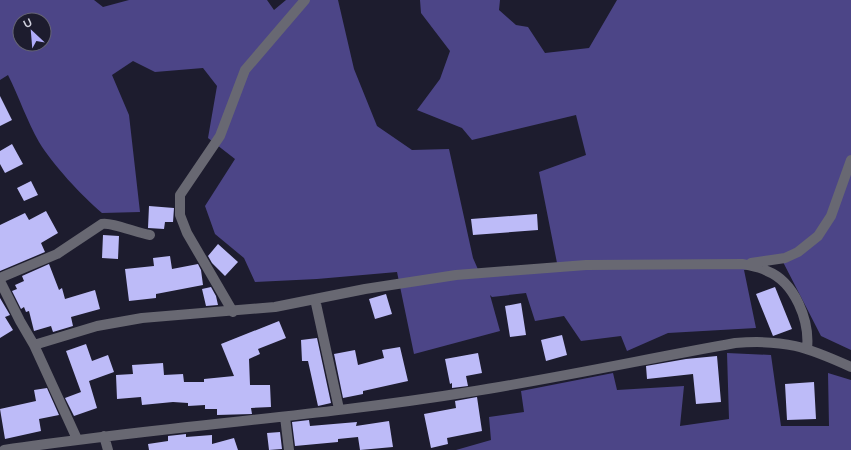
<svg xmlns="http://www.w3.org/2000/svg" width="851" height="450" viewBox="0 0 851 450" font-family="Raleway,sans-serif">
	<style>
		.forest { fill: #4c4587; fill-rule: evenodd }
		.building { fill: #bdbbf8 }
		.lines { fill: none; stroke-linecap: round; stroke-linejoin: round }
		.minor { stroke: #686872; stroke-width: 10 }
	</style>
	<rect width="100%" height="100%" fill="#1d1c2e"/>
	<path class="forest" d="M 0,0 L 94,0 L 103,7 L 129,0 L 267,0 L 274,10 L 286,0 L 338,0 L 354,69 L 377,126 L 412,150 L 449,149 L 473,258 L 480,274 L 557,263 L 539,172 L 586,155 L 576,115 L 472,140 L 462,128 L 417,110 L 440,79 L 450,51 L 421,13 L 420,0 L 500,0 L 499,10 L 516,25 L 528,27 L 545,53 L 589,48 L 617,0 L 851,0 L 851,350 L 821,336 L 783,262 L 744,270 L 756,328 L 668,333 L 627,351 L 621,336 L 581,341 L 564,316 L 535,321 L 526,293 L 492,297 L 490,295 L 500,331 L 414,354 L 397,272 L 317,279 L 255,282 L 244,258 L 215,234 L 205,206 L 235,159 L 208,138 L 217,86 L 203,68 L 155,72 L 133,61 L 112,75 L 129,115 L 140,212 L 102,213 C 81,195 53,165 39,142 C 27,121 19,97 8,75 L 0,80 ZM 20,20 L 44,20 L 44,44 L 20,44 Z
		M 727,353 L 771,355 L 781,426 L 829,426 L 828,373 L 851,380 L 851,450 L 456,450 L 491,440 L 489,417 L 524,412 L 521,391 L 613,373 L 617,390 L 684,386 L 680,426 L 729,419 Z"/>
	<path class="building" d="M 0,96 L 12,120 L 0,126 Z
		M 12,144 L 23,164 L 5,173 L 0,164 L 0,151 Z
		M 31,181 L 38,195 L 24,201 L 17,188 Z
		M 149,206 L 174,208 L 173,222 L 165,222 L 164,229 L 148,228 Z
		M 46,211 L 58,233 L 41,243 L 45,252 L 0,271 L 0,225 L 25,213 L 29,220 Z
		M 537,214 L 538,230 L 473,235 L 471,219 Z
		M 103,235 L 119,236 L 118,259 L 102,258 Z
		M 218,244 L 238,262 L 225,276 L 212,263 L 208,256 Z
		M 170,256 L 172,269 L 198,264 L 201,270 L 203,285 L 156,294 L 156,298 L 129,301 L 125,269 L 154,266 L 153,258 Z
		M 49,264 L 59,290 L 62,288 L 65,299 L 95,290 L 100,309 L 71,317 L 73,326 L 53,332 L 51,326 L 34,331 L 29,311 L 26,312 L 24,307 L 21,309 L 12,291 L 17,289 L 15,285 L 24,281 L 22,276 Z
		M 211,287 L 216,296 L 218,305 L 206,306 L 202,289 Z
		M 775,287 L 792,329 L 773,336 L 756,294 Z
		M 386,294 L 392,314 L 375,319 L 369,299 Z
		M 0,298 L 10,315 L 5,317 L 13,330 L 0,338 Z
		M 521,303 L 526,335 L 510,337 L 505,306 Z
		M 279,321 L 286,338 L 258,349 L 260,354 L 249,359 L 250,385 L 270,385 L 271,407 L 251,408 L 252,414 L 217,415 L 217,409 L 205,409 L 205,405 L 188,406 L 188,403 L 173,402 L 142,405 L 141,397 L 117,399 L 116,375 L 133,374 L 132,365 L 163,363 L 164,375 L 183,374 L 184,382 L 204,382 L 204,379 L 234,376 L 221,344 Z
		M 562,335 L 567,355 L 546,361 L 541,340 Z
		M 317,338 L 331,403 L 318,406 L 308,361 L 302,361 L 301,340 Z
		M 86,344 L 92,361 L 108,355 L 114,372 L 89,381 L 97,408 L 74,416 L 65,398 L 81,392 L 66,351 Z
		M 400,347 L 408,381 L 363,391 L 363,394 L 343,398 L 334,354 L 355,350 L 358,365 L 384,358 L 382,350 Z
		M 478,353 L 482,373 L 466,376 L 468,386 L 452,388 L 452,383 L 450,384 L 445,359 Z
		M 717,356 L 721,402 L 696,404 L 693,374 L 647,379 L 646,366 L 686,359 Z
		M 814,382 L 816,419 L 787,420 L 785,384 Z
		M 47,388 L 59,415 L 39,419 L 41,431 L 5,439 L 0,409 L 36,401 L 34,390 Z
		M 477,397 L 482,431 L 447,438 L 448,444 L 431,448 L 424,414 L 456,408 L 455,401 Z
		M 309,420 L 310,426 L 357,422 L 356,426 L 389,421 L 393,447 L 360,450 L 358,437 L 338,439 L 338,442 L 295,446 L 292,422 Z
		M 280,432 L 282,449 L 269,450 L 267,433 Z
		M 186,434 L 186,437 L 212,435 L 212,444 L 234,438 L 238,450 L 149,450 L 148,444 L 168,441 L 168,436 Z"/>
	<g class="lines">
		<path class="minor" d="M 751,263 L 785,258 L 798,252 L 818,236 L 831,216 L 851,160
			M 0,278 L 57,254 L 102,224 C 111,222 137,233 150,235
			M 0,281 L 20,321 L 34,345 L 77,439
			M 315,299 L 339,409
			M 233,312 L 187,233 L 180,215 L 180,195 L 220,136 L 245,70 L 305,0
			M 34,345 L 97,326 L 142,318 L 275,307 L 365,289 L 456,275 L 586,265 L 743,264 C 751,266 760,267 767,271 C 795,282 810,321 807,349
			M 285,417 L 289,450
			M 104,436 L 108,450
			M 4,450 C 159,427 314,417 469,392 C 558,378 646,359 735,343 C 785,339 807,347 851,367"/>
	</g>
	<g transform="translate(32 32) rotate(334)"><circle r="19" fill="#1d1c2e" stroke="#656474"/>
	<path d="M0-3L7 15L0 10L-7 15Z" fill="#b1adfa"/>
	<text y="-6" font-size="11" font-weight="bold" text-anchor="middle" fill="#d0d0dd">U</text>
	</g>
</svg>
